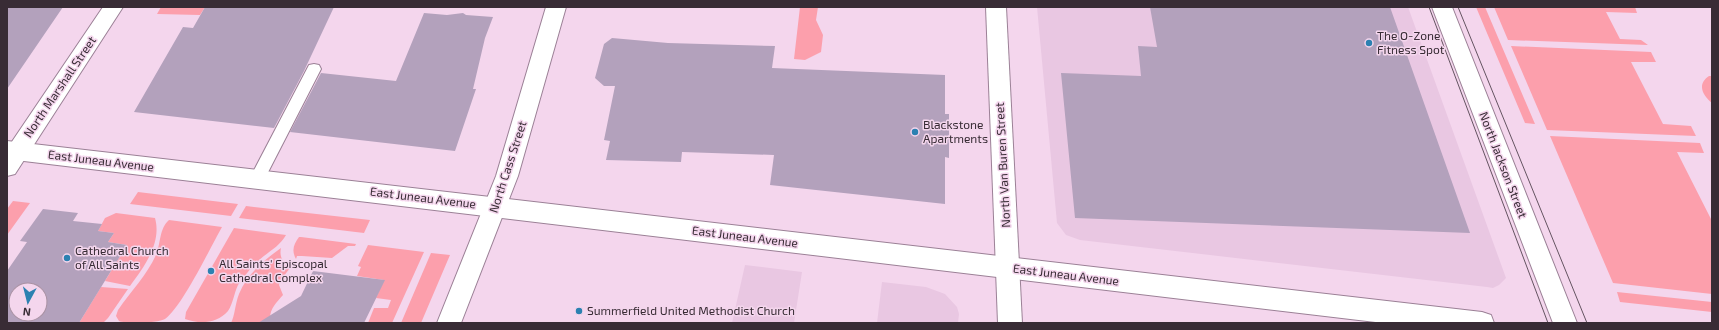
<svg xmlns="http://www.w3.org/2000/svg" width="1719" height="330" viewBox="0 0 1719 330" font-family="'Exo 2',sans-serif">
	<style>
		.built { fill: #e9c7e2 }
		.green { fill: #fc9fac }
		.building { fill: #b3a1bc; fill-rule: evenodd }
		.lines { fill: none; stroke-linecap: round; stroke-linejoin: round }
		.service-casing { stroke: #9b8096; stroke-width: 2 }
		.minor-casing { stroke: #9b8096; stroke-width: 2 }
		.tertiary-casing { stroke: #9b8096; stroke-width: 2 }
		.secondary-casing { stroke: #9b8096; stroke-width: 2 }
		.service { fill: #fff; fill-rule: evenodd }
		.minor { fill: #fff; fill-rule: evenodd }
		.tertiary { fill: #fff; fill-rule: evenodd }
		.secondary { fill: #fff; fill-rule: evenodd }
		.tram { stroke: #645461; stroke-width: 1 }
		.poi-dot { fill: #2c81b1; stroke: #f4d6ed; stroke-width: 1.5 }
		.labels { text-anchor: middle; stroke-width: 3; stroke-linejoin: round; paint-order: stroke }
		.poi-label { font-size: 12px; fill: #382c35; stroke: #f4d6ed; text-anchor: start }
		.street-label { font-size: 12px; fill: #382c35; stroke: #f4d6ed }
	</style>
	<rect width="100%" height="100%" fill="#f4d6ed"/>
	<path class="built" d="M 1037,7 L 1408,7 L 1506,278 L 1499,285 L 1493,288 L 1487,287 L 1080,240 L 1066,235 L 1057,223 Z
		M 745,265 L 802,272 L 794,323 L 732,323 Z
		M 882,282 L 926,287 L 945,294 L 957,307 L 959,314 L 958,323 L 877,323 Z"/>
	<path class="green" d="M 161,7 L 205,7 L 200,15 L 157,14 Z
		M 800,7 L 818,7 L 816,20 L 823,35 L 821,52 L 805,60 L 794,59 Z
		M 1476,7 L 1485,7 L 1535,124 L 1525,123 Z
		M 1494,7 L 1635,7 L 1637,13 L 1606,12 L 1620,39 L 1641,40 L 1648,45 L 1508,40 Z
		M 1511,46 L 1651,52 L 1656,62 L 1631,62 L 1663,124 L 1691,126 L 1696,136 L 1547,130 Z
		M 1709,76 L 1712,76 L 1712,103 C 1702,95 1697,84 1709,76 Z
		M 1550,136 L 1700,143 L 1704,153 L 1677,152 L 1712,221 L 1712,294 L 1613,283 Z
		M 138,192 L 238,204 L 231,216 L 130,204 Z
		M 13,201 L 30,203 L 7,235 L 7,209 Z
		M 246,206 L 370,220 L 364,233 L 239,218 Z
		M 116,213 L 155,218 C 162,243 144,267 130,286 L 105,281 L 127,245 L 108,242 L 114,233 L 98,231 L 105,218 Z
		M 169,220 L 222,227 C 210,248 182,307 165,319 C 159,323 126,324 119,321 L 116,316 L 118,310 C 131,291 147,275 156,255 C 161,243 159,229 169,220 Z
		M 234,228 L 286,235 C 279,248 265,253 255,264 C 249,270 243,278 238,285 C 234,293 233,304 228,311 C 217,324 199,324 185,319 L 186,312 Z
		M 299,237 L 301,237 L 356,244 L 355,246 L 348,246 L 332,258 L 302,256 L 297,256 L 296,259 C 291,250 294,244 299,237 Z
		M 368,245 L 424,252 L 392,323 L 368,323 L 374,308 L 388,308 L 391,300 L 376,298 L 384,280 L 357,276 L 361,267 L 358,266 Z
		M 281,248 C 279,256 283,264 290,268 L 280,281 L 279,285 L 283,295 C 277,302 270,308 270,318 L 274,323 L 231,323 C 235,315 235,304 239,294 C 247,274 264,260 281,248 Z
		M 431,253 L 450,255 L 421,323 L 401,323 Z
		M 101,287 L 128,289 L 108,318 L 103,323 L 79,323 Z
		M 1617,292 L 1712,302 L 1712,312 L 1620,302 Z"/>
	<path class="building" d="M 7,7 L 63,7 L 7,89 Z
		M 205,7 L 334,7 L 304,71 L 274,128 L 134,112 L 183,27 L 193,28 Z
		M 1150,7 L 1390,7 L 1470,233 L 1075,218 L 1061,73 L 1141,76 L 1138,46 L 1157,47 Z
		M 424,13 L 447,15 L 463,13 L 466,15 L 493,17 L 485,38 L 473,89 L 476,89 L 455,151 L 290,132 L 321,73 L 396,81 Z
		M 612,38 L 668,43 L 775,46 L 772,68 L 945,75 L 945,114 L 949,114 L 949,158 L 945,157 L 945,204 L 770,185 L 774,155 L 682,152 L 681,162 L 606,160 L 610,141 L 604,140 L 615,86 L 604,86 L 595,78 L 604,44 Z
		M 43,209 L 78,213 L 73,221 L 102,224 L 98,231 L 114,233 L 108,242 L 127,245 L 79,323 L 7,323 L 7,271 L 27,242 L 20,241 ZM 16,290 L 40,290 L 40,314 L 16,314 Z
		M 313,271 L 385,280 L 364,323 L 258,323 L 301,296 Z"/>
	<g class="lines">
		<defs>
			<path id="service" d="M 314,64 L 319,65 L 321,69 L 262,184 L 257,185 L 252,184 L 249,179 L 252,174 L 309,65 Z"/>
			<path id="minor" d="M 103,7 L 123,7 L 15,174 L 7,176 L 7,149 Z
				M 546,7 L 566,7 L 518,176 L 461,323 L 437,323 L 496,176 Z"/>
			<path id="tertiary" d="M 1432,7 L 1452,7 L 1577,323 L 1553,323 Z
				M 7,141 L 1482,312 L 1491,315 L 1494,323 L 1384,323 L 7,159 Z"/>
			<path id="secondary" d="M 986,7 L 1006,7 L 1022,323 L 998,323 Z"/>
		</defs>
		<use href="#service" class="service-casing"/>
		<use href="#minor" class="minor-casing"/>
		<use href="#tertiary" class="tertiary-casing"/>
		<use href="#secondary" class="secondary-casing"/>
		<use href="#service" class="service"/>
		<use href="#minor" class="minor"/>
		<use href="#tertiary" class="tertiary"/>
		<use href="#secondary" class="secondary"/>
		<path class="tram" d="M 1429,7 L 1548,323
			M 1458,7 L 1587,323"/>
	</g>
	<g class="poi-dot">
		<circle cx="1369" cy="43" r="4"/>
		<circle cx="915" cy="132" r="4"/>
		<circle cx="67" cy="258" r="4"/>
		<circle cx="211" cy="271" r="4"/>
		<circle cx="579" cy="311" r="4"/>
	</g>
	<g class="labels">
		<g class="poi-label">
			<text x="1377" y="40">The O-Zone<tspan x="1377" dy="14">Fitness Spot</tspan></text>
			<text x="923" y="129">Blackstone<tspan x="923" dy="14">Apartments</tspan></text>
			<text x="75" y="255">Cathedral Church<tspan x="75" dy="14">of All Saints</tspan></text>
			<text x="219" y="268">All Saints' Episcopal<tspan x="219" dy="14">Cathedral Complex</tspan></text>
			<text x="587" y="315">Summerfield United Methodist Church</text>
		</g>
		<g class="street-label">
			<text transform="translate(60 87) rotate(-56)" y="4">North Marshall Street</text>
			<text transform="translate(101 161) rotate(7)" y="4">East Juneau Avenue</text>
			<text transform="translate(1003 165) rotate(-93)" y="4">North Van Buren Street</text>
			<text transform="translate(1503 165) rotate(69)" y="4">North Jackson Street</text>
			<text transform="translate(508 167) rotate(-72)" y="4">North Cass Street</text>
			<text transform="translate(423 198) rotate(7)" y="4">East Juneau Avenue</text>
			<text transform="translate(745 237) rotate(7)" y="4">East Juneau Avenue</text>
			<text transform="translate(1066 275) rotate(7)" y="4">East Juneau Avenue</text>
		</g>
	</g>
	<rect width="1719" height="330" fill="none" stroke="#382c35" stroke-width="16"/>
	<g transform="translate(28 302) rotate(187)"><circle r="19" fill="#f4d6ed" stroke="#a992a3"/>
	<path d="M0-3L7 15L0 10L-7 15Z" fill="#2c81b1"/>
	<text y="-6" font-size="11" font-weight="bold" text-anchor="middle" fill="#382c35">N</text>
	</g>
</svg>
